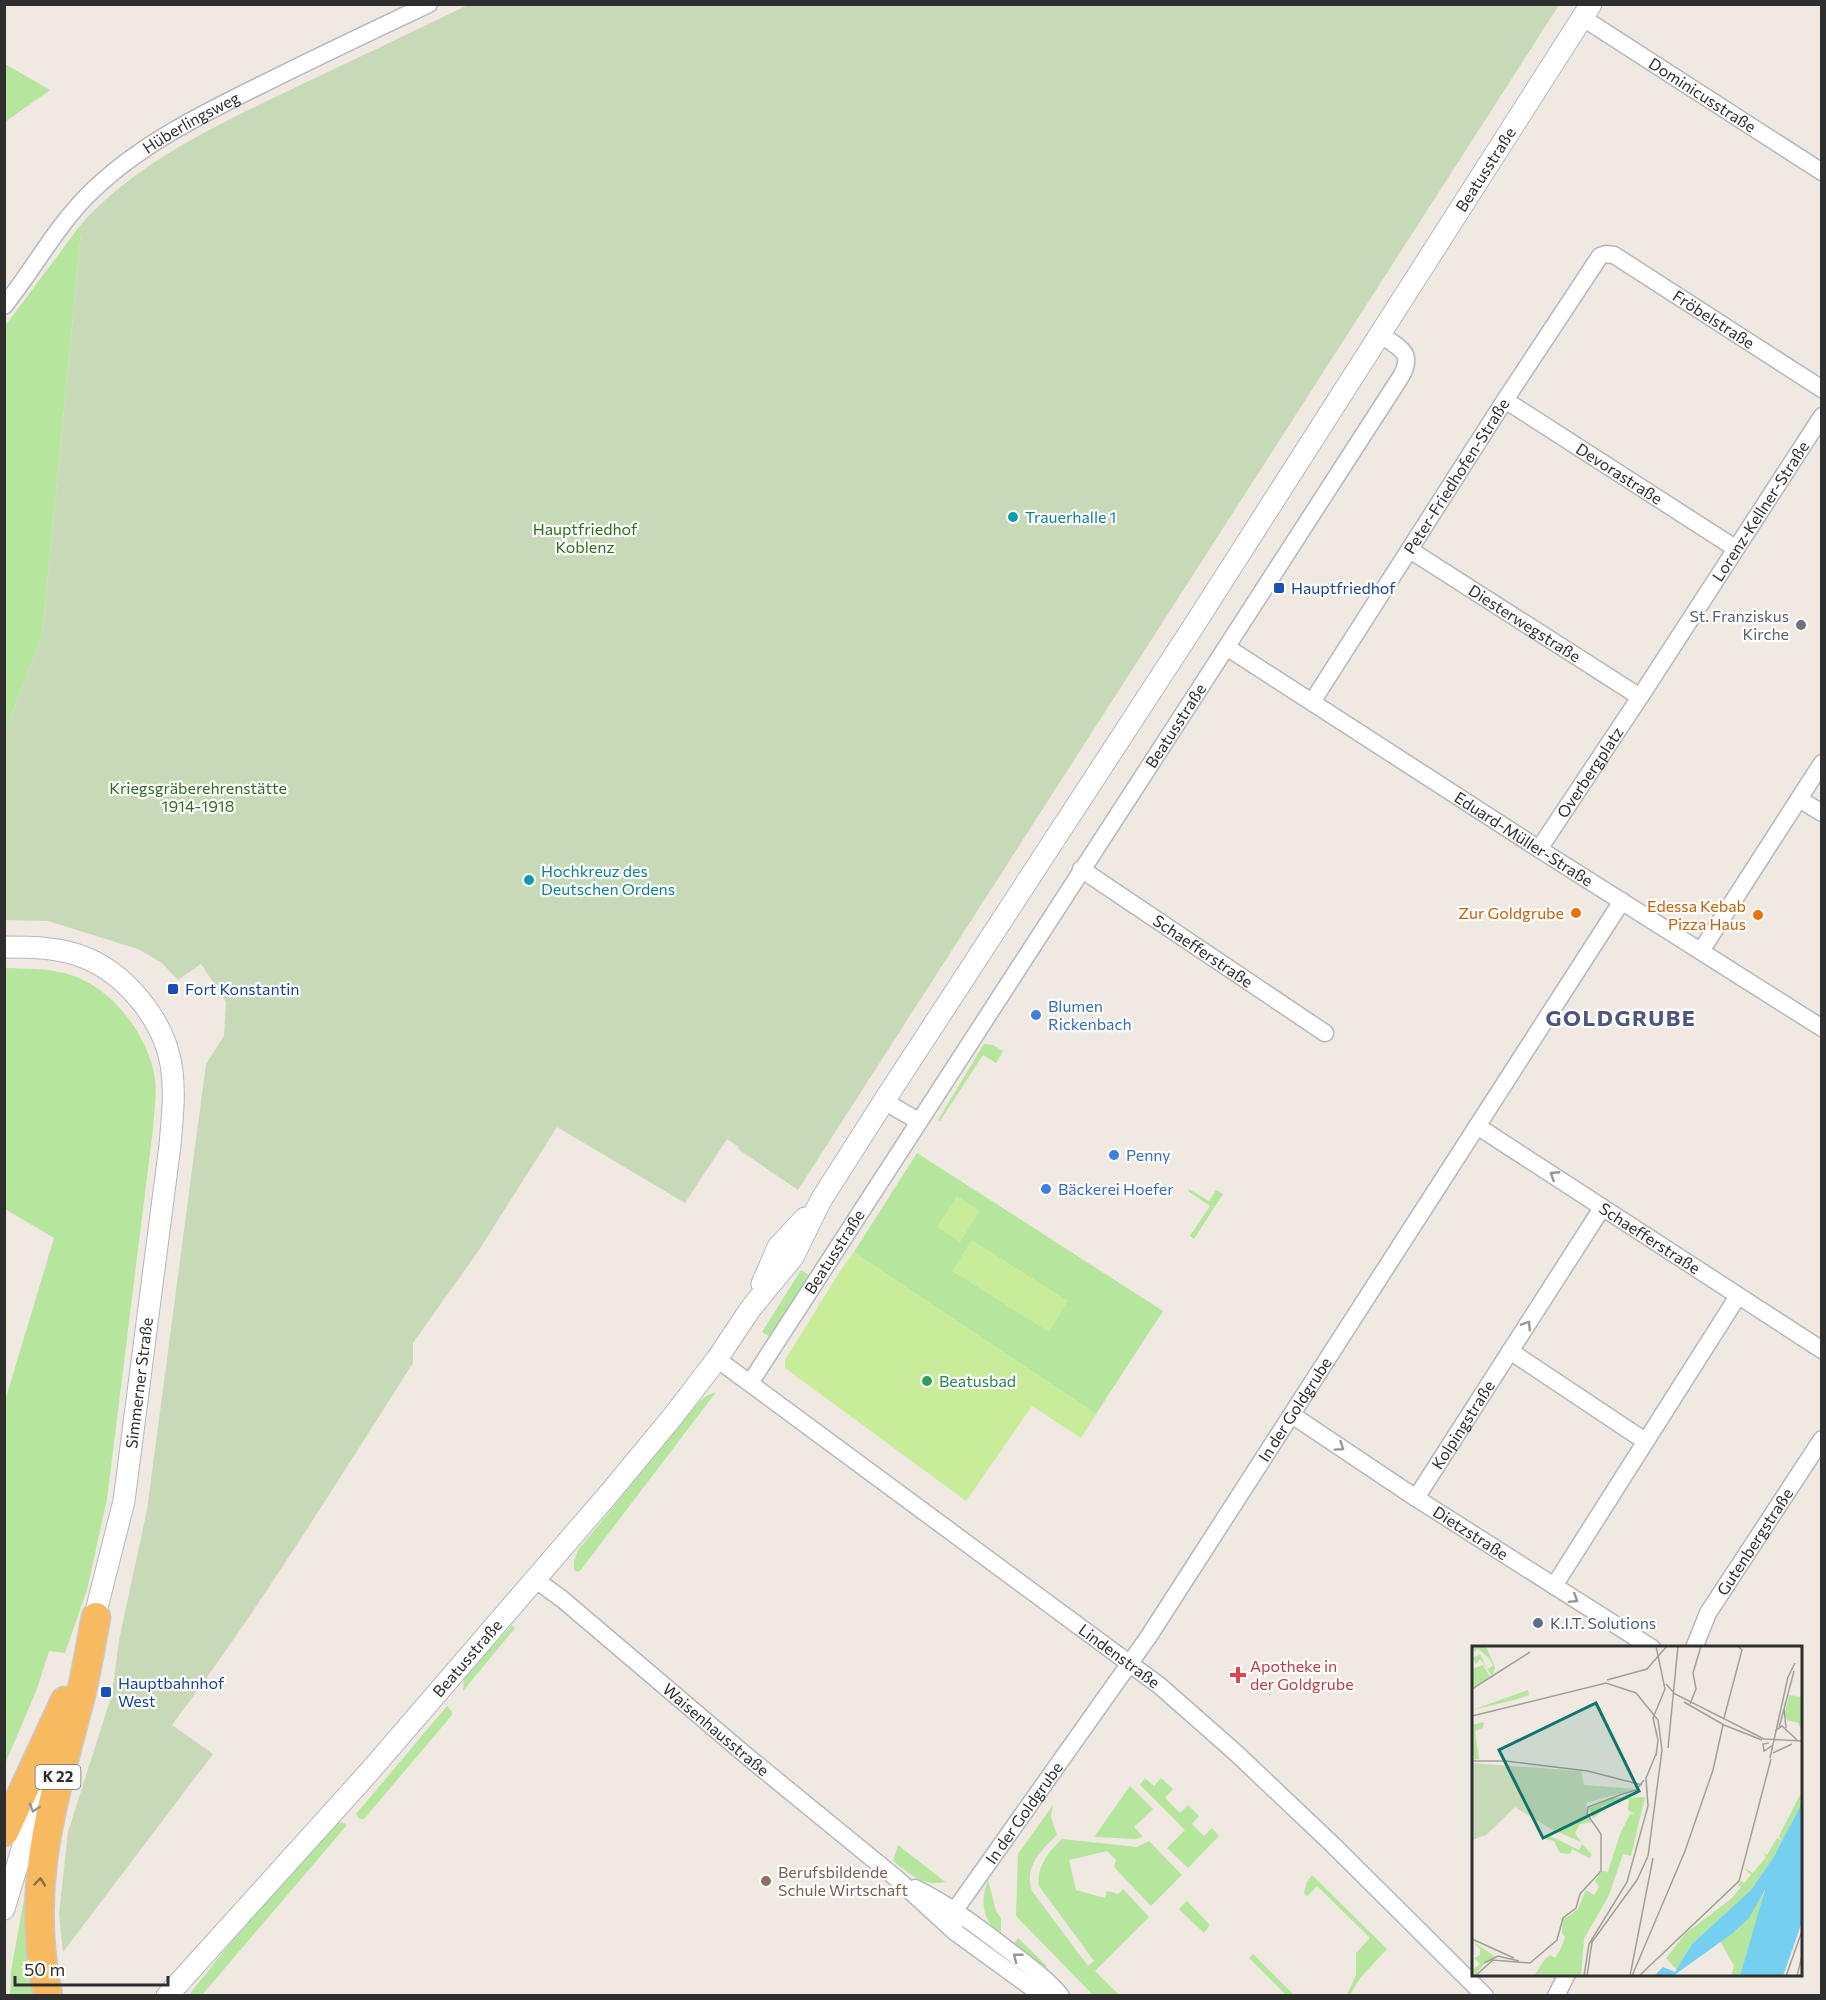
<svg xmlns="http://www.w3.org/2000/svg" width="1826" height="2000" viewBox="0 0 1826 2000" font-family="Commissioner,sans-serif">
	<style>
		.green { fill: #b6e59e }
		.cemetery { fill: #c8d9b8 }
		.pitch { fill: #c9ec9a }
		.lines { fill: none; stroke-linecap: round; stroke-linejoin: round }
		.minor-casing { stroke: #b4b7c1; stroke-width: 19 }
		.tertiary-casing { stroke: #b4b7c1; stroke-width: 23 }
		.trunk-casing { stroke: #c9c9c9; stroke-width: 31 }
		.minor { stroke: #fff; stroke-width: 16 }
		.tertiary { stroke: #fff; stroke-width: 21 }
		.trunk { stroke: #f8ba60; stroke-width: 28 }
		.oneway { stroke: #969696 }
		.oneway2 { stroke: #896d44 }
		.culture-dot { fill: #0f9aa8; stroke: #fff; stroke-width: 2 }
		.transit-dot { fill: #1a4fb4; stroke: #fff; stroke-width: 2 }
		.worship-dot { fill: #6b7280; stroke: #fff; stroke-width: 2 }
		.food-dot { fill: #e8710a; stroke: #fff; stroke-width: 2 }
		.shop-dot { fill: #3f7fe0; stroke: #fff; stroke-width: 2 }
		.leisure-dot { fill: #2e9e5b; stroke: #fff; stroke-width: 2 }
		.service-dot { fill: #5c6f8a; stroke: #fff; stroke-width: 2 }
		.health-dot { fill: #e0444e; stroke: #fff; stroke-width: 2 }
		.education-dot { fill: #8d6e63; stroke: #fff; stroke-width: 2 }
		.labels { text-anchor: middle; stroke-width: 4.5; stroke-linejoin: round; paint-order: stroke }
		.shield { fill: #fff; stroke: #6d6d6d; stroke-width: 1.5 }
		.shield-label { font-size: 15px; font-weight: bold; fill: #2e2e2e }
		.street-label { font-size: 16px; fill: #2e2e2e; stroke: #fff }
		.culture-label { font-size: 16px; fill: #0d838f; stroke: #fff; text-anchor: start }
		.park-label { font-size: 16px; fill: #2c6e1b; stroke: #fff }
		.transit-label { font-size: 16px; fill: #164399; stroke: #fff; text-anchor: start }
		.worship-label { font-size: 16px; fill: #5b616d; stroke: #fff; text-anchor: end }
		.food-label { font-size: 16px; fill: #c56008; stroke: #fff; text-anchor: end }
		.shop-label { font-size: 16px; fill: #366cbe; stroke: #fff; text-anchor: start }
		.leisure-label { font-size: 16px; fill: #27864d; stroke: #fff; text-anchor: start }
		.service-label { font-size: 16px; fill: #4e5e75; stroke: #fff; text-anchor: start }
		.health-label { font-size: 16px; fill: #be3a42; stroke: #fff; text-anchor: start }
		.education-label { font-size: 16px; fill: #785e54; stroke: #fff; text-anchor: start }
		.district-label { font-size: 22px; font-weight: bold; letter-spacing: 1.5px; fill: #4d5680; stroke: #fff }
		.inset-river { fill: none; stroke: #75cff0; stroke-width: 3 }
		.inset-road { fill: none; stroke: #a29e99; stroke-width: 1.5 }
		.view { fill: #0f766e; fill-opacity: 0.15; stroke: #0f766e; stroke-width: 3 }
		.inset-edge { fill: none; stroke: #2e2e2e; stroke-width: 3 }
	</style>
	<rect width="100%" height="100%" fill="#efe9e1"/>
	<path class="green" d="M 5,64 L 50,90 L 5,122 Z
		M 82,223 L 42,637 L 5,732 L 5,326 Z
		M 5,968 C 24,969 45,968 64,973 C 110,984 148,1033 155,1079 C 157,1094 154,1113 153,1129 L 107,1499 L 87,1590 L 65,1653 L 49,1651 L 37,1689 L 5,1764 L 5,1401 L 54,1238 L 5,1209 Z
		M 984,1044 L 993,1045 L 1003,1051 L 996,1063 L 983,1055 L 940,1121 L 938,1120 Z
		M 917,1153 L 1163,1311 L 1096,1414 L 854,1252 Z
		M 1189,1189 L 1209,1201 L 1216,1190 L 1223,1194 L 1194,1239 L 1190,1236 L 1210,1206 L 1188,1191 Z
		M 801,1270 L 809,1275 L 770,1337 L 762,1332 Z
		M 716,1392 L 580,1571 L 577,1572 L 574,1570 L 574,1561 L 578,1550 L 699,1402 L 706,1396 Z
		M 512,1625 L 515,1628 L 463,1691 L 464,1678 Z
		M 447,1706 L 452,1712 L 452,1715 L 364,1819 L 360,1819 L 356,1814 Z
		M 1145,1778 L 1154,1786 L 1161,1778 L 1173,1789 L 1165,1798 L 1180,1813 L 1188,1805 L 1199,1816 L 1192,1824 L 1204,1836 L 1212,1828 L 1219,1836 L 1188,1868 L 1167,1848 L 1185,1830 L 1140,1785 Z
		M 1130,1786 L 1153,1809 L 1134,1827 L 1143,1837 L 1136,1839 L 1094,1837 Z
		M 1053,1805 L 1051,1817 L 1057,1835 C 1046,1845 1031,1860 1030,1876 C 1029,1880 1031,1886 1032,1891 L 1088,1966 L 1094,1961 L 1039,1886 C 1036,1867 1049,1851 1062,1839 L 1137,1847 L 1149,1841 L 1182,1875 L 1151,1906 L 1114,1867 L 1116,1860 L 1107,1851 L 1069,1860 L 1076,1890 L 1105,1898 L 1107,1891 L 1118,1894 L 1123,1889 L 1149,1917 L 1095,1971 L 1119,1995 L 1093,1995 L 1016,1916 L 1018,1854 Z
		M 342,1822 L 347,1825 L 202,1995 L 189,1995 L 239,1932 L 338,1823 Z
		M 898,1845 L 944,1881 L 946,1882 C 923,1887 910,1874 893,1861 Z
		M 29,1872 L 37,1995 L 10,1996 L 11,1971 Z
		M 1312,1875 L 1387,1949 L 1360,1978 L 1350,1995 L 1347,1995 L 1356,1975 L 1356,1953 L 1370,1938 L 1317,1886 L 1307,1896 L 1304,1893 L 1307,1882 Z
		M 988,1880 L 996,1911 L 1001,1918 L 1001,1935 C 982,1921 980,1901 988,1880 Z
		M 1187,1901 L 1209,1924 L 1208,1928 L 1204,1933 L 1179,1909 Z
		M 1018,1938 L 1047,1966 L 1043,1970 L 1012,1946 Z
		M 1253,1954 L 1294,1995 L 1286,1995 L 1249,1958 Z"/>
	<path class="cemetery" d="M 470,4 L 1559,5 L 798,1190 L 738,1149 L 739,1147 L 727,1139 L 685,1203 L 557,1127 L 479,1250 L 413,1343 L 413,1363 C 335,1485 259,1609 172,1725 L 213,1754 L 63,1952 L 59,1914 L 68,1832 L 112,1694 L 119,1640 L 147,1510 L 206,1064 L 224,1036 L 226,1002 L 201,964 L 178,980 L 162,963 L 138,949 L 48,921 L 5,920 L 5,732 L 42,637 L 82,223 C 139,161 217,125 292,89 C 351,61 410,33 470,4 Z"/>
	<path class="pitch" d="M 957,1196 L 980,1211 L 960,1242 L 937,1227 Z
		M 972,1240 L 1068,1301 L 1049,1332 L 952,1271 Z
		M 854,1252 L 1096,1414 L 1081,1438 L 1032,1406 L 966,1501 L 785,1368 L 785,1360 L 842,1268 Z"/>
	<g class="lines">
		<defs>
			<g id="minor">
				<path id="s1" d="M 1583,18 L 1822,172"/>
				<path id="s2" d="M 4,306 C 33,270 54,230 86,197 C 136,146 202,114 265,83 C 319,56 374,30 429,4"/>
				<path id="s3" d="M 1505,400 L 1735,548"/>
				<path id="s4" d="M 1410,550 L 1640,697"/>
				<path id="s5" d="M 1228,648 L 1539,849 L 1822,1028"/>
				<path id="s6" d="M 1312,702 L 1505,400 L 1600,256 L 1606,254 L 1614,255 L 1822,389"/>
				<path d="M 1799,799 L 1822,813"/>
				<path id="s7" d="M 1539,849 L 1640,697 L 1822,416"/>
				<path id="s8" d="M 1081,869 L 1325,1033"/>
				<path d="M 1701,951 L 1822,763"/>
				<path d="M 884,1101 L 918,1121"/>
				<path id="s9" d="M 1477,1126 L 1822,1350"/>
				<path d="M 1510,1351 L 1645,1441"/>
				<path id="s10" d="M 717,1359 L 1160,1686 L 1236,1753 L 1332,1844 L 1485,1996"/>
				<path id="s11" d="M 750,1383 C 965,1046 1185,714 1400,378 C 1415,353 1401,349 1381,335"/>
				<path id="s12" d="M 1292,1415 L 1416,1498 L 1652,1648"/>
				<path id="s13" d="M 1416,1498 L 1602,1208"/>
				<path id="s14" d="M 536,1580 L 562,1599 L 748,1757 L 896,1878 L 955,1932 L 1043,1996"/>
				<path d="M 1554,1586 L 1738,1296"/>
				<path id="s15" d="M 1694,1648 L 1708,1613 L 1822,1439"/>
				<path d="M 915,1888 C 951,1906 981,1929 1012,1953 C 1029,1966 1047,1979 1061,1996"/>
				<path id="s16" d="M 955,1932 L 952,1918 L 955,1910 L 1149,1636 L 1622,901"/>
				<path d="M 1556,1996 L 1567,1974"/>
			</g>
			<g id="tertiary">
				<path d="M 4,947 C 29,947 54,947 78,955 C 125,971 166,1021 172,1071 C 175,1096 172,1121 170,1145 L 124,1501 L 91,1631"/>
				<path d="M 762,1284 L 778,1247 L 805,1218"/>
				<path d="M 4,1909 L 49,1760"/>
				<path id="s17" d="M 167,1996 L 370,1771 L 612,1490 L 674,1415 L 717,1359 L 751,1308 L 793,1257 L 821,1200 L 884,1101 L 1193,627 L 1591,4"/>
			</g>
			<path id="trunk" d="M 4,1832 L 65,1701
				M 48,1996 C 24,1883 54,1801 81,1694 C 87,1669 91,1643 96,1617"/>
		</defs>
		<use href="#minor" class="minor-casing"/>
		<use href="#tertiary" class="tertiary-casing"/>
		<use href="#trunk" class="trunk-casing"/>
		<use href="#minor" class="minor"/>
		<use href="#tertiary" class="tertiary"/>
		<use href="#trunk" class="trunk"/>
	</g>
	<defs><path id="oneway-chevron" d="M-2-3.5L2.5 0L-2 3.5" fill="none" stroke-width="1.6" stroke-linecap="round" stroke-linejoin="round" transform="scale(1.5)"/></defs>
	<g class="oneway">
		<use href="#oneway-chevron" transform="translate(1554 1175) rotate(-147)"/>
		<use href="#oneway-chevron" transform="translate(1527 1325) rotate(-57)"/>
		<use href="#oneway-chevron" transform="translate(1340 1447) rotate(34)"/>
		<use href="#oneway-chevron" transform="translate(1574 1599) rotate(32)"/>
		<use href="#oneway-chevron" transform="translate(34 1808) rotate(107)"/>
		<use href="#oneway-chevron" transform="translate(1017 1957) rotate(-142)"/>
	</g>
	<use class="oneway2" href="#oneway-chevron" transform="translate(40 1882) rotate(-85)"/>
	<g class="culture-dot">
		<circle cx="1013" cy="517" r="6"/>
		<circle cx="529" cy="880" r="6"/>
	</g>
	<g class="transit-dot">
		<rect x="1273" y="582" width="12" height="12" rx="3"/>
		<rect x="167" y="983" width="12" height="12" rx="3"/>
		<rect x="100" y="1686" width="12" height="12" rx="3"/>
	</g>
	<circle class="worship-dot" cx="1801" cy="625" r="6"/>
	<g class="food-dot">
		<circle cx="1576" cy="913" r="6"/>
		<circle cx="1758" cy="915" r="6"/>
	</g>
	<g class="shop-dot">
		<circle cx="1036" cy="1015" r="6"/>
		<circle cx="1114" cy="1155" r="6"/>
		<circle cx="1046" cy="1189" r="6"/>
	</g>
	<circle class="leisure-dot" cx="927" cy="1381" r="6"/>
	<circle class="service-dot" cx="1538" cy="1623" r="6"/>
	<path class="health-dot" d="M1235 1666h6v6h6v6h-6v6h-6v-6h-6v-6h6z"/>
	<circle class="education-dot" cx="766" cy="1881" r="6"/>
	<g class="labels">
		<rect class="shield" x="35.5" y="1765" width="45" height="24" rx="4.5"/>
		<g class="shield-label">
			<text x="58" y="1782">K 22</text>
		</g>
		<g class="street-label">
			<text dy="6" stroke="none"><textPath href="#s1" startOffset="142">Dominicusstraße</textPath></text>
			<text dy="6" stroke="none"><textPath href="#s2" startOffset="266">Hüberlingsweg</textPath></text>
			<text dy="6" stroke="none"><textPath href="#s17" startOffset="2259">Beatusstraße</textPath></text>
			<text dy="6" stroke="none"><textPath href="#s6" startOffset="664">Fröbelstraße</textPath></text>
			<text dy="6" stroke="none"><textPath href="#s3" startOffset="136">Devorastraße</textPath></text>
			<text dy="6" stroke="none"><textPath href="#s6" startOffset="268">Peter-Friedhofen-Straße</textPath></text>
			<text dy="6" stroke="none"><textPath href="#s7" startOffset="404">Lorenz-Kellner-Straße</textPath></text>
			<text dy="6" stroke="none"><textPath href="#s4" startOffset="136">Diesterwegstraße</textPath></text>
			<text dy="6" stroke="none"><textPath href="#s11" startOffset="783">Beatusstraße</textPath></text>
			<text dy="6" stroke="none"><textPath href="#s7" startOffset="92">Overbergplatz</textPath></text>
			<text dy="6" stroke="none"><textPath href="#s5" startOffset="352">Eduard-Müller-Straße</textPath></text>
			<text dy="6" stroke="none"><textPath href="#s8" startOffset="147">Schaefferstraße</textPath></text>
			<text dy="6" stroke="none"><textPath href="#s9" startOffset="206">Schaefferstraße</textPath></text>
			<text dy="6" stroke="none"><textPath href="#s11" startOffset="156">Beatusstraße</textPath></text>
			<text transform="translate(139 1383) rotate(-83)" y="6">Simmerner Straße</text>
			<text dy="6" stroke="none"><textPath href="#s16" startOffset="628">In der Goldgrube</textPath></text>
			<text dy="6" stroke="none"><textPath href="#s13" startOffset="87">Kolpingstraße</textPath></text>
			<text dy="6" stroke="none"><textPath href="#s12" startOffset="214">Dietzstraße</textPath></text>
			<text dy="6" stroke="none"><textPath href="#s15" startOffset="123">Gutenbergstraße</textPath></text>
			<text dy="6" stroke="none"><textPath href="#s10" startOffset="500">Lindenstraße</textPath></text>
			<text dy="6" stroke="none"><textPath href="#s17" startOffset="452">Beatusstraße</textPath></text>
			<text dy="6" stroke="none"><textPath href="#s14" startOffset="234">Waisenhausstraße</textPath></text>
			<text dy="6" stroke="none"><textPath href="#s16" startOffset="142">In der Goldgrube</textPath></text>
		</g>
		<g class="culture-label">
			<text x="1025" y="523">Trauerhalle 1</text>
			<text x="541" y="877">Hochkreuz des<tspan x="541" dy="18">Deutschen Ordens</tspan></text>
		</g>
		<g class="park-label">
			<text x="585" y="535">Hauptfriedhof<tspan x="585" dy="18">Koblenz</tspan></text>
			<text x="198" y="794">Kriegsgräberehrenstätte<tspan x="198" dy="18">1914-1918</tspan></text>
		</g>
		<g class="transit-label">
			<text x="1291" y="594">Hauptfriedhof</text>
			<text x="185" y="995">Fort Konstantin</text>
			<text x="118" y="1689">Hauptbahnhof<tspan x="118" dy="18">West</tspan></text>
		</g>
		<g class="worship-label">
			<text x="1789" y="622">St. Franziskus<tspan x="1789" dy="18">Kirche</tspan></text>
		</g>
		<g class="food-label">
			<text x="1746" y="912">Edessa Kebab<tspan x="1746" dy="18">Pizza Haus</tspan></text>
			<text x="1564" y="919">Zur Goldgrube</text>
		</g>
		<g class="shop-label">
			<text x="1048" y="1012">Blumen<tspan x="1048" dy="18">Rickenbach</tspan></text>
			<text x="1126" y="1161">Penny</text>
			<text x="1058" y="1195">Bäckerei Hoefer</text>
		</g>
		<g class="leisure-label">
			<text x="939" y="1387">Beatusbad</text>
		</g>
		<g class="service-label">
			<text x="1550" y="1629">K.I.T. Solutions</text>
		</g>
		<g class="health-label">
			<text x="1250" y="1672">Apotheke in<tspan x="1250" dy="18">der Goldgrube</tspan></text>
		</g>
		<g class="education-label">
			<text x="778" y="1878">Berufsbildende<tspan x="778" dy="18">Schule Wirtschaft</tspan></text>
		</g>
		<g class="district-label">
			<text x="1621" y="1026">GOLDGRUBE</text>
		</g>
	</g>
	<g transform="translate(1472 1646)">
		<rect width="330" height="330" fill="#efe9e1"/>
		<path d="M 0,0 L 14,0 L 23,22 L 20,30 L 8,13 L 4,18 L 1,12 L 8,8 L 15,23 L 21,20 L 17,12 L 6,3 L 0,7 ZM 11,19 L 18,31 L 0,41 L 0,23 ZM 56,44 L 57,49 L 43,54 L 0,64 ZM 317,49 L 330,51 L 330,86 L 326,77 L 315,74 L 313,68 ZM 12,76 L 11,82 L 3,85 L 7,113 L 0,114 L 0,79 ZM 330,145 L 330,157 L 301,212 L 279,244 L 220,298 L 205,324 L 194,312 L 213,288 L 260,252 L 269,241 L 266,239 L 269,235 L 272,237 L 279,229 L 272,222 L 281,227 L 294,211 L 291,207 L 295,209 L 305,192 L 309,194 L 307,190 ZM 173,151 L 159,210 L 151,208 L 137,249 L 112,293 L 109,330 L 62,330 L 73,313 L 78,309 L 83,312 L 88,304 L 93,292 L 90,286 L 91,274 L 106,263 L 114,244 L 122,249 L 127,241 L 123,235 L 130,225 L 136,226 L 148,188 L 158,168 L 162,168 L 156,164 L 157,153 L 129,160 L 129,166 L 121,172 L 117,162 L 141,152 ZM 116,172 L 120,176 L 108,178 L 103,187 L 109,196 L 79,183 ZM 74,188 L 107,204 L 110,198 L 120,209 L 117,212 L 100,203 L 98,208 L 88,207 L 82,195 L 73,193 ZM 294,245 L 268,330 L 259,330 L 262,320 L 248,295 L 266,283 ZM 0,295 L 25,312 L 14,316 L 2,330 L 0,324 L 8,318 L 2,312 L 8,309 L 8,303 Z" fill="#b6e59e"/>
		<path d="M 0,117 L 109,125 L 112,139 L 164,143 L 114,157 L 116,172 L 79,183 L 43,161 L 14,189 L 0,194 Z" fill="#c8d9b8"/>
		<path d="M 330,157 L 330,276 L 311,330 L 268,330 L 293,244 L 277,272 L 261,287 L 201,330 L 182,330 L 191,321 L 203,326 L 220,298 L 279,244 L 301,212 Z" fill="#75cff0"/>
		<path class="inset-river" d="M 295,330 L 330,230"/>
		<path class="inset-road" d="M 135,34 L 175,23 L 195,0M 194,38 L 203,48 L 292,93 L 330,95M 0,43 L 58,6M 212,56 L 252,79 L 290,94M 218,58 L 224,43 L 221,27 L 229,0M 312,62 L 314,82M 0,70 L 134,37 L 164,47 L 186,74 L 190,104 L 176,210 L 165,234 L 120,296 L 115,330M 252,72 L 270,4 L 266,0M 307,82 L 322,25M 303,85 L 310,80 L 325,94M 297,97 L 291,98 L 292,105 L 301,99M 196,102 L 206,0M 301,107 L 320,98M 184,110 L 186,94 L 181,72 L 193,43 L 184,0M 298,112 L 316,31 L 323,17M 0,115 L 34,115 L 116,125 L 170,139M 147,149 L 164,144 L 172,134M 0,293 L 42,312M 12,317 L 26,310 L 47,315M 3,330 L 21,314 L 58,317 L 85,294 L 91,272 L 104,262 L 108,248 L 129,225 L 129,188 L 115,168 L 116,161 L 148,149M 112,330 L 117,298 L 155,236 L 176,160 L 174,132 L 184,108M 158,330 L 181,212M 160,330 L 213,205 L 241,124 L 251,79M 167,330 L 267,235 L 299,113M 314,330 L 330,285M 325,330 L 330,310"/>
		<path class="view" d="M 124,57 L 167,145 L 71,192 L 27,104 Z"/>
		<rect width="330" height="330" class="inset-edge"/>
	</g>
	<rect width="1826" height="2000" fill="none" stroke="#2e2e2e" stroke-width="12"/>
	<path d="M15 1976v9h153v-9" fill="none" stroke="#2e2e2e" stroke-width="3"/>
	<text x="24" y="1976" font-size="18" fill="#2e2e2e" stroke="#ffffff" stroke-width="4.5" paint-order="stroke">50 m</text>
</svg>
